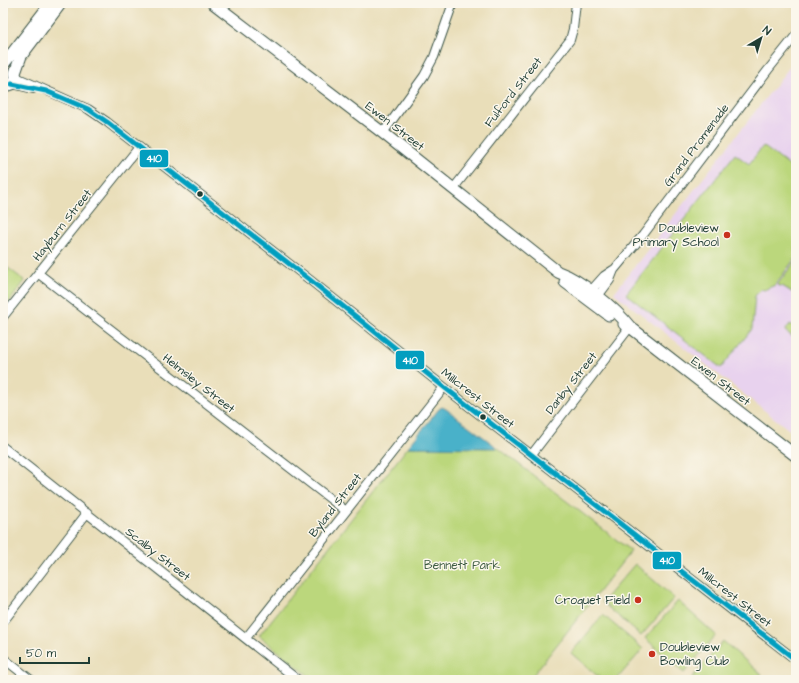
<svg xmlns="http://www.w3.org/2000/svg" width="799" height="683" viewBox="0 0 799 683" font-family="'Architects Daughter',sans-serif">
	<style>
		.built { fill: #e8d2ee }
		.green { fill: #bbd77c; stroke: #6d8a58 }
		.water { fill: #4ab1c9; stroke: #34777e }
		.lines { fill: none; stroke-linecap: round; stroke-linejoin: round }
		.street-casing { stroke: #3d5548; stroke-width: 10 }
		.secondary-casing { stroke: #3d5548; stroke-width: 13 }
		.street { stroke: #fff; stroke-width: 8 }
		.secondary { stroke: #fff; stroke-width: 11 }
		.bus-1-casing { stroke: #fbf7ec; stroke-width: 8 }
		.bus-1 { stroke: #039ebf; stroke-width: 5 }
		.bus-dot { fill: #1f3d34; stroke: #fbf7ec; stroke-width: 1.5 }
		.poi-dot { fill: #c8321e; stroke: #fbf7ec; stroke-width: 1.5 }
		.labels { text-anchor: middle; stroke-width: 3; stroke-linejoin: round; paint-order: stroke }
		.street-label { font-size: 12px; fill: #1f3d34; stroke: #fbf7ec }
		.poi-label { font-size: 12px; fill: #1f3d34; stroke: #fbf7ec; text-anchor: end }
		.park-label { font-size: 12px; fill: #3e5c42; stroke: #fbf7ec }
		.line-badge { stroke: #fbf7ec; stroke-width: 1.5 }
		.badge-label { font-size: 11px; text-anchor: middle; font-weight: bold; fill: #fff }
	</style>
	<rect width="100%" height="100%" fill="#fbf7ec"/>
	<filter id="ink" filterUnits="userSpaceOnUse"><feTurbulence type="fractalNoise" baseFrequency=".025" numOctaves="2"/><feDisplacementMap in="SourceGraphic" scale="8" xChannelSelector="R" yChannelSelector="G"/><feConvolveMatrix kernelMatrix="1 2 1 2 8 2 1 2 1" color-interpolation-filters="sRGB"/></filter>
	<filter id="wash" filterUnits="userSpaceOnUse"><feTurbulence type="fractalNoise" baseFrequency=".012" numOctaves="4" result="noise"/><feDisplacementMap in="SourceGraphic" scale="16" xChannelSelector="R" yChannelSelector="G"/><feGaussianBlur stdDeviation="0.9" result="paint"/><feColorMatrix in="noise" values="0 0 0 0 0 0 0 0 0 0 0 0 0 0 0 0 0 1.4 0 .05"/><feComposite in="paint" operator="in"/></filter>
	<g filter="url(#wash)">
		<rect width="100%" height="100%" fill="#e9deb9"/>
		<path class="built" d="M 796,59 L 796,435 L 614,293 Z"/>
		<path class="green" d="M 763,146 L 796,171 L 796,257 L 775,285 L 764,290 L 761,289 L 755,296 L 752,329 L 721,368 L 626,294 L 735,154 L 749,164 Z
			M 796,260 L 796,295 L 784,287 L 777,285 Z
			M 3,264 L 25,281 L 3,310 Z
			M 790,324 L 796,328 L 796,339 L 785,331 Z
			M 408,447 L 498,448 L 631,551 L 529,680 L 314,680 L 259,636 Z
			M 635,564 L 674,598 L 641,636 L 602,602 Z
			M 678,601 L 716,635 L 684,673 L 645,638 Z
			M 603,615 L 643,649 L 616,680 L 602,680 L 571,653 Z
			M 723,641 L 762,675 L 758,680 L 693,680 L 691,679 Z"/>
		<path class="water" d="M 442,407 L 446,409 L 498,448 L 408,447 L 439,409 Z"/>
	</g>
	<g filter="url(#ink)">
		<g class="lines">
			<defs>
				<path id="street" d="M 16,77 L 88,109 L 107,122 L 310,280 L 444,387 L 796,660
					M 12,84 L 33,89
					M 383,133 L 424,76 L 434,57 L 453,3
					M 453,189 L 570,40 L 573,29 L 576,3
					M 39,274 L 346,511
					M 587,295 L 604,276 L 613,270
					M 595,300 L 610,280 L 614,270 L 643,235 L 768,70 L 796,35
					M 3,317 L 139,147
					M 3,447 L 298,680
					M 532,454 L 630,327
					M 3,622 L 87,513
					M 246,638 L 444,387
					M 3,658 L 31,680"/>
				<path id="secondary" d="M 213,3 L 383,133 L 558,272 C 581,280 615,308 630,327
					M 3,65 L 51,3
					M 3,87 L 12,84 L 14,82 L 16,77 L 15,73 L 21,56 L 61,3
					M 565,282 L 609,315
					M 624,324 L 630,327 L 796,456"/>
			</defs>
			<use href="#street" class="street-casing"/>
			<use href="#secondary" class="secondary-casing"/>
			<use href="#street" class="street"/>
			<use href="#secondary" class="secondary"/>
			<defs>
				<path id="bus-1" d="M 12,84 L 46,91 L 88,109 L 107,122 L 310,280 L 444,387 L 796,660"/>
			</defs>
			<use href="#bus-1" class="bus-1-casing"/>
			<use href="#bus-1" class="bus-1"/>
		</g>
	</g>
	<g class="bus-dot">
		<circle cx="200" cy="194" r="3.5"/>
		<circle cx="483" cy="417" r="3.5"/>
	</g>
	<g class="poi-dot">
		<circle cx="727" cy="235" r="4"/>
		<circle cx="638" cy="600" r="4"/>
		<circle cx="652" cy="654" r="4"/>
	</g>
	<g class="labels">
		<g class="street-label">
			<text transform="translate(513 92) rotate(-52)" y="4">Fulford Street</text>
			<text transform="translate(395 126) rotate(38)" y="4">Ewen Street</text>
			<text transform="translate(696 145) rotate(-53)" y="4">Grand Promenade</text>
			<text transform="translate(62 225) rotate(-52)" y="4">Hayburn Street</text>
			<text transform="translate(721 381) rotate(38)" y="4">Ewen Street</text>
			<text transform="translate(199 383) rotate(38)" y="4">Helmsley Street</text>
			<text transform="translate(571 383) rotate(-52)" y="4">Danby Street</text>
			<text transform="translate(478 398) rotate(38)" y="4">Millcrest Street</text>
			<text transform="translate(335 505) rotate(-52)" y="4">Byland Street</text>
			<text transform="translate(158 554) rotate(38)" y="4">Scalby Street</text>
			<text transform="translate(735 597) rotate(38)" y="4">Millcrest Street</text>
		</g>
		<g class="poi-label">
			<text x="719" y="232">Doubleview<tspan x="719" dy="14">Primary School</tspan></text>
			<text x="630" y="604">Croquet Field</text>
			<text x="660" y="651" text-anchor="start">Doubleview<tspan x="660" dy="14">Bowling Club</tspan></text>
		</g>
		<g class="park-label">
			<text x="462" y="569">Bennett Park</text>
		</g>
	</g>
	<g class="line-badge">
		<rect x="139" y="149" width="30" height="19" rx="4" fill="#039ebf"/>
		<rect x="395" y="350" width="30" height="20" rx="4" fill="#039ebf"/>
		<rect x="652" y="551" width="30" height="19" rx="4" fill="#039ebf"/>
	</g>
	<g class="badge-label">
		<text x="154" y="162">410</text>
		<text x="410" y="364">410</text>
		<text x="667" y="564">410</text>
	</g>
	<rect width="799" height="683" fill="none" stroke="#fbf7ec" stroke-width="16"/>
	<g transform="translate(761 38) rotate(38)" stroke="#fbf7ec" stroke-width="3" paint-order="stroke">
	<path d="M0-3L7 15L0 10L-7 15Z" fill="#1f3d34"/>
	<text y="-6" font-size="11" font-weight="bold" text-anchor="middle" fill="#1f3d34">N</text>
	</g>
	<path d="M20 657v6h69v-6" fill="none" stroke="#1f3d34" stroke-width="2"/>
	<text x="26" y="657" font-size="12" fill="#1f3d34" stroke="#fbf7ec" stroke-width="3" paint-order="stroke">50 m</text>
</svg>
